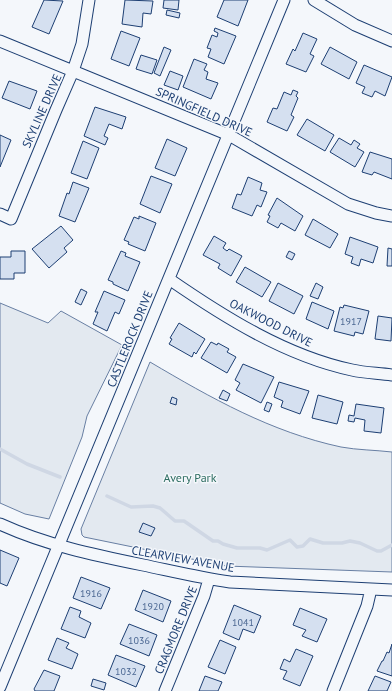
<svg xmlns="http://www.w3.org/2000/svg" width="392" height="691" viewBox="0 0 392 691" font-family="'PT Sans',sans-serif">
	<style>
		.green { fill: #e3e9f0; stroke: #687fa3 }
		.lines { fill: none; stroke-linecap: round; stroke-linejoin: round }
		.stream { stroke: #cfd7e4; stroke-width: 3.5 }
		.building { fill: #d5e0f0; stroke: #1d3f73 }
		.minor-casing { stroke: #1d3f73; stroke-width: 13 }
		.minor { stroke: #f4f7fb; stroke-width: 11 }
		.labels { text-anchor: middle; stroke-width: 3; stroke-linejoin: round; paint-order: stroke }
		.number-label { font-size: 10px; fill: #4b6792 }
		.street-label { font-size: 12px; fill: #1d3f73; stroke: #f4f7fb }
		.park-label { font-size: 12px; fill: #2c6c60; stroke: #f4f7fb }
	</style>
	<rect width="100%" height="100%" fill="#f4f7fb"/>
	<path class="green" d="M 0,303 L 48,323 L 61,311 L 122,345 L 87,416 L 82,437 L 49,519 L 25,514 L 0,503 Z
		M 150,362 C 211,398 271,432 341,447 C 357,450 375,450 392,452 L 392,572 L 226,566 L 84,537 L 82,535 L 81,529 Z"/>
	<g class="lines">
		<path class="stream" d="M 0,449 L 27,464 L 60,477
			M 107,496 L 131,507 L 153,506 L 160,508 L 175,521 L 184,521 L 213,541 L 218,541 L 223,544 L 237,548 L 260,548 L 267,550 L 290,540 L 297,547 L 303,546 L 310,539 L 323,543 L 342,543 L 350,541 L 360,543 L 377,551 L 381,551 L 392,545"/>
	</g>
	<path class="building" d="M 44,0 L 63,1 L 49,34 L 32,27 Z
		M 125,0 L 153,1 L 151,14 L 143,13 L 142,27 L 122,24 Z
		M 164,0 L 179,0 L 178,10 L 163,8 Z
		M 224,0 L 248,0 L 238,26 L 217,17 Z
		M 167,10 L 180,13 L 179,18 L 166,15 Z
		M 215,28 L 236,36 L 224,64 L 208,57 L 211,49 L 207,48 L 212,35 L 217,37 L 218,33 L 214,31 Z
		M 121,31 L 140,38 L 129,66 L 111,59 Z
		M 303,33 L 317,39 L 310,54 L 314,56 L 306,72 L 286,64 L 293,49 L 295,51 Z
		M 164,47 L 171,50 L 160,76 L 154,73 Z
		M 330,47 L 357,62 L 349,79 L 321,64 Z
		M 141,55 L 157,60 L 152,74 L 136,69 Z
		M 194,59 L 207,64 L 204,70 L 208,72 L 206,79 L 218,83 L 211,99 L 183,87 Z
		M 364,65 L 392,77 L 385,96 L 375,91 L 372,97 L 362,93 L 365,87 L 356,83 Z
		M 170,71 L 183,76 L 178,90 L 164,85 Z
		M 9,81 L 37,91 L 30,109 L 2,98 Z
		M 293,90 L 298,92 L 296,96 L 298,98 L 291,115 L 294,117 L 287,131 L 267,122 L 273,108 L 277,109 L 284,92 L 291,95 Z
		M 95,107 L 126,117 L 122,129 L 109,124 L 104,136 L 108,138 L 105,145 L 84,136 Z
		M 307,119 L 334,135 L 325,151 L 297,135 Z
		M 0,135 L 11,140 L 0,167 Z
		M 339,138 L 351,145 L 354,140 L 360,144 L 357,148 L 364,152 L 355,167 L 330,152 Z
		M 167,139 L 187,148 L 175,176 L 155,168 Z
		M 83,141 L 99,148 L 87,179 L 71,173 Z
		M 370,152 L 392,159 L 392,179 L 374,172 L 372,175 L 362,172 Z
		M 151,176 L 172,184 L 160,213 L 140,204 Z
		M 248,177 L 262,183 L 260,190 L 267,192 L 261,207 L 257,205 L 252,216 L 232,208 L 237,194 L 241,195 Z
		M 73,182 L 89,188 L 75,222 L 59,216 L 67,193 L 69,194 Z
		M 277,198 L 303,216 L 295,231 L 281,223 L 278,228 L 267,222 L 270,216 L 268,215 Z
		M 139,216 L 156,223 L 145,251 L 128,244 L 129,242 L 124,240 L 134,217 L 139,219 Z
		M 313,219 L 338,234 L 330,248 L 305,235 Z
		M 61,226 L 73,240 L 64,248 L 67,252 L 49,268 L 32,249 Z
		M 214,236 L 226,243 L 223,248 L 227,251 L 229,249 L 242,256 L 231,276 L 218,268 L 220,264 L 203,255 Z
		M 350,237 L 378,247 L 373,263 L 361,259 L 359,266 L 351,263 L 353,257 L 345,254 Z
		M 388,248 L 392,249 L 392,266 L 387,266 Z
		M 11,251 L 25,251 L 25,273 L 14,273 L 14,279 L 0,279 L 0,257 L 11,257 Z
		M 121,251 L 126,253 L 125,256 L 140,262 L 128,291 L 113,284 L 113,282 L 108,280 Z
		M 289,251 L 295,254 L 292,260 L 286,257 Z
		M 245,267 L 271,282 L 262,297 L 236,282 Z
		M 278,283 L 303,296 L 294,314 L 269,301 Z
		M 316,283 L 323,287 L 318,299 L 310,296 Z
		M 81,289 L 87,292 L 81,305 L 75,302 Z
		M 104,291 L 125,300 L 119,314 L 115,312 L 107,331 L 93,324 L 98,312 L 95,312 Z
		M 312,302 L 334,311 L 328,329 L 306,319 Z
		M 344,305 L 369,311 L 363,334 L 355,332 L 354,336 L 334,331 L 340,307 L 343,308 Z
		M 378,316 L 392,318 L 391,341 L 375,339 Z
		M 179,323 L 205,339 L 196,354 L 194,352 L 192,357 L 169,344 L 172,339 L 170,338 Z
		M 211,342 L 217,345 L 218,343 L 229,349 L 227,352 L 236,357 L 227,373 L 201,358 Z
		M 243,364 L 274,377 L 261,403 L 236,390 L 240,383 L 235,380 Z
		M 279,382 L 309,391 L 300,414 L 281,407 L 283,401 L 274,397 Z
		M 223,390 L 230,394 L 227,401 L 219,398 Z
		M 318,395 L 343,402 L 337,424 L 312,418 Z
		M 172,397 L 177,399 L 176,405 L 170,403 Z
		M 267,402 L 272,404 L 269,412 L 264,410 Z
		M 356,404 L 384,408 L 381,433 L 364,431 L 365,420 L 355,418 L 354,422 L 348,421 L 349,415 L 354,416 Z
		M 143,523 L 155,528 L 151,536 L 139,532 Z
		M 0,550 L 19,558 L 7,586 L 0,583 Z
		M 81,577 L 110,588 L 101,609 L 73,598 Z
		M 143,590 L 171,601 L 163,622 L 135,610 Z
		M 234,605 L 261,616 L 254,633 L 243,629 L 239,640 L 223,633 Z
		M 70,607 L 81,611 L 79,617 L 91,623 L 85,638 L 61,629 Z
		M 300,608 L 327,619 L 317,642 L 302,636 L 306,630 L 293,625 Z
		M 129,624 L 157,635 L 149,656 L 120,644 Z
		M 57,638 L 69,643 L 66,648 L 78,654 L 72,669 L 48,660 Z
		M 220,640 L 236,647 L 225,674 L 208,667 Z
		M 392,644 L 392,676 L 377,671 L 382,661 L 383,661 L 387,652 L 389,653 Z
		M 296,649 L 313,656 L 300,686 L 283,679 L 287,671 L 280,669 L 284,659 L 290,662 Z
		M 116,655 L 145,666 L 136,687 L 108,675 Z
		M 44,670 L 60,676 L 54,691 L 35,691 L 34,689 Z
		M 205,676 L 222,682 L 218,691 L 199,691 Z
		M 375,676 L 391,682 L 387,691 L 368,691 Z
		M 93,679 L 106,683 L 104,690 L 91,686 Z"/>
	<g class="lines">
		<defs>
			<path id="minor" d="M 314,0 L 355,25 L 392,41
				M 0,41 L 229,135 L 348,204 L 376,213 L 392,216
				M 0,214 L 11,219 L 56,110 L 73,71 L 82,44 L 89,0
				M 169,279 C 224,317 286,356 352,370 C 365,373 379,373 392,375
				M 0,524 C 46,545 94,555 143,565 C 172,571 201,578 230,582 L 392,590
				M 0,687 L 284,0
				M 165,691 L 204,596 L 209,579
				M 333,691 L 367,606 L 371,589"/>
		</defs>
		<use href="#minor" class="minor-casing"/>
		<use href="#minor" class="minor"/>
	</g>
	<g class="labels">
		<g class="number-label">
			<text x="351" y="325">1917</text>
			<text x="91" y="597">1916</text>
			<text x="153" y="610">1920</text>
			<text x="243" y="626">1041</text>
			<text x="139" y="644">1036</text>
			<text x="126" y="675">1032</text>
		</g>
		<g class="street-label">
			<text transform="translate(42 111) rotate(-66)" y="4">SKYLINE DRIVE</text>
			<text transform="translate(204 112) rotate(24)" y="4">SPRINGFIELD DRIVE</text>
			<text transform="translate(271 323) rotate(27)" y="4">OAKWOOD DRIVE</text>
			<text transform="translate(130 339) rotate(-68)" y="4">CASTLEROCK DRIVE</text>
			<text transform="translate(183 559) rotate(10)" y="4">CLEARVIEW AVENUE</text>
			<text transform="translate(176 630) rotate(-68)" y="4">CRAGMORE DRIVE</text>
		</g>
		<g class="park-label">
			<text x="190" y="482">Avery Park</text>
		</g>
	</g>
</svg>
